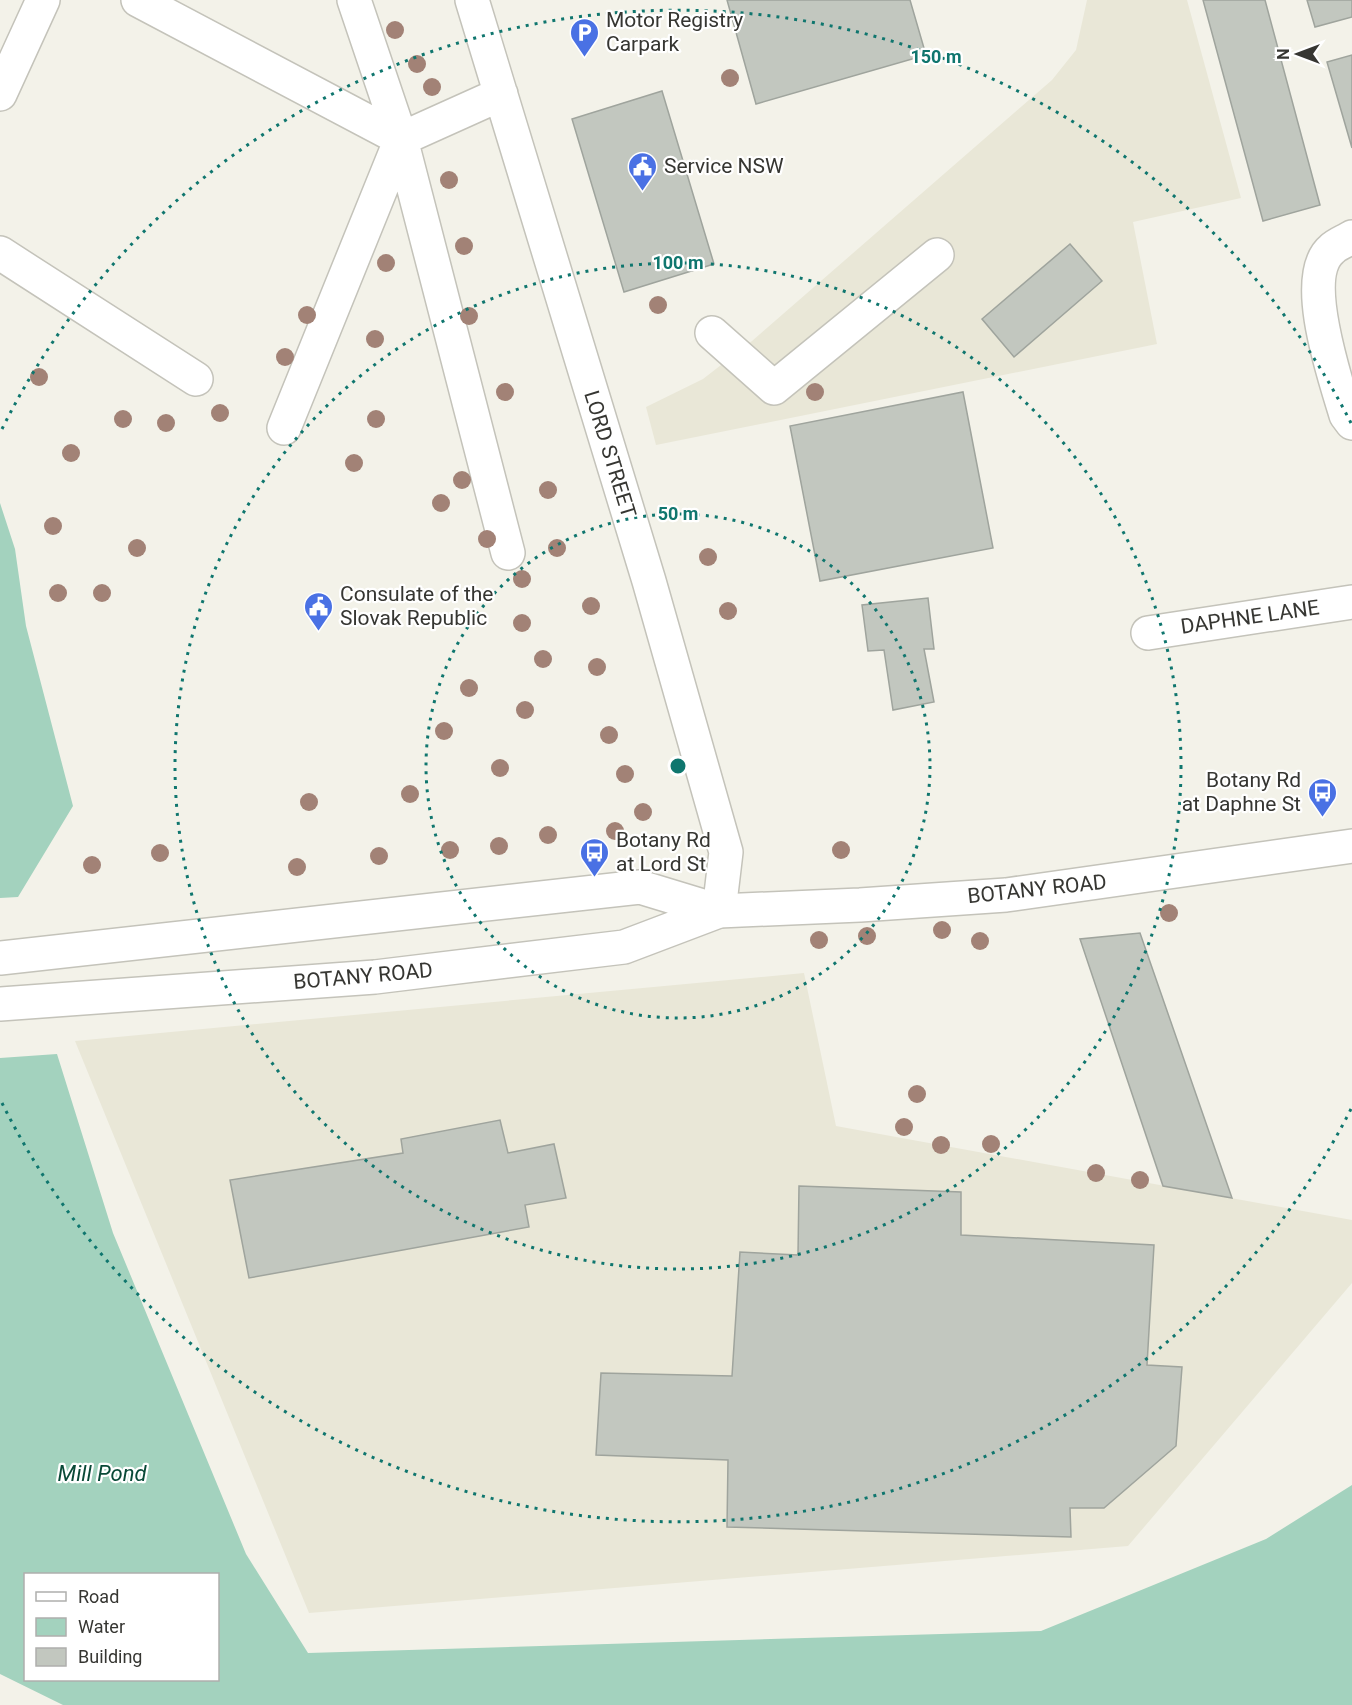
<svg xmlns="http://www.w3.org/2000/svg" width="1352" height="1705" viewBox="0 0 1352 1705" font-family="Roboto,sans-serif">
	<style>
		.built { fill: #e9e7d7 }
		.water { fill: #a3d2be; fill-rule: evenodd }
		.building { fill: #c2c7bf; stroke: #9fa49d; stroke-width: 1.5 }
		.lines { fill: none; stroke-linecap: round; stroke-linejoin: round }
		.minor-casing { stroke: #c4c3ba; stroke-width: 36 }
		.major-casing { stroke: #c4c3ba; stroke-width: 36 }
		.minor { stroke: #fff; stroke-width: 33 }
		.major { stroke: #fff; stroke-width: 33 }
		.tree { fill: #a28276 }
		.ring { fill: none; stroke: #0f766e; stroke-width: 3; stroke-dasharray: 3 6 }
		.labels { text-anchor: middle; stroke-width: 4.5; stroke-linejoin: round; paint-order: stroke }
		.poi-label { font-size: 21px; fill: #363632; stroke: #fff; text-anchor: start }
		.street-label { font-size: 21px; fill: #363632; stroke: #fff }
		.water-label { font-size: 22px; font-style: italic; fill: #094937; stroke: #fff }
		.centre { fill: #0f766e; stroke: #fff; stroke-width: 3 }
		.ring-label { font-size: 18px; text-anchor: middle; font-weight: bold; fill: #0f766e; stroke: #fff; stroke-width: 4.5; stroke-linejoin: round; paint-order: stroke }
	</style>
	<rect width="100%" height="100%" fill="#f3f2e9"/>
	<path class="built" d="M 1087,0 L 1187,0 L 1241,198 L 1133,222 L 1157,344 L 656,445 L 646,407 L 703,379 L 752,341 L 1052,80 L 1076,50 Z
		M 804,973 L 836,1126 L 1352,1220 L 1352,1283 L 1128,1546 L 309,1613 L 75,1041 Z"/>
	<path class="water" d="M 0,503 L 15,549 L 26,626 L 73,806 L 18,897 L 0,898 Z
		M 57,1054 L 113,1233 L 246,1554 L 308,1653 L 1041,1631 L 1266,1539 L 1352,1485 L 1352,1705 L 63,1705 L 0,1674 L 0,1058 ZM 218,1574 L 218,1680 L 26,1680 L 26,1574 Z"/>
	<path class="building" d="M 727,0 L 910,0 L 926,55 L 756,104 Z
		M 1203,0 L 1265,0 L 1320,205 L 1263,221 Z
		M 1307,0 L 1352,0 L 1352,17 L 1315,27 Z
		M 1352,55 L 1352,148 L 1327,62 Z
		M 662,91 L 714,264 L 624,292 L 572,119 Z
		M 1070,244 L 1102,281 L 1014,357 L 982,319 Z
		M 963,392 L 993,548 L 820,581 L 790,426 Z
		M 928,598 L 934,649 L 924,649 L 934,702 L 893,710 L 884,650 L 868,651 L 862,605 Z
		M 1140,933 L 1232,1198 L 1163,1186 L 1080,939 Z
		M 500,1120 L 508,1153 L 554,1144 L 566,1198 L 525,1205 L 529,1227 L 249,1278 L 230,1180 L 403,1153 L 401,1139 Z
		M 799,1186 L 961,1192 L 961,1235 L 1154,1245 L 1147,1365 L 1182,1367 L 1176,1446 L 1104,1508 L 1070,1508 L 1071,1537 L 727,1527 L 728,1460 L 596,1455 L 601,1373 L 732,1376 L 740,1252 L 798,1255 Z"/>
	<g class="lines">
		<defs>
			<path id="minor" d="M 138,0 L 401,139 L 284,428
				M 354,0 L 401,139 L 508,553
				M 472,0 L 649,581 L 726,852 L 719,911
				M 0,94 L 43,0
				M 401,139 L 501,94
				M 1352,237 C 1346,241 1337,244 1332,249 C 1299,276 1336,381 1346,415 L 1352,423
				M 0,253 L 196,379
				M 712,333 L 774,388 L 937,255
				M 1148,633 L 1352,602"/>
			<path id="major" d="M 0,958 L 640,887 L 719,911 L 860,905 L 1006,895 L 1352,846
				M 0,1004 L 375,977 L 624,947 L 719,911"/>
		</defs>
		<use href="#minor" class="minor-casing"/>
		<use href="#major" class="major-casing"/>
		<use href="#minor" class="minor"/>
		<use href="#major" class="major"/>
	</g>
	<g class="tree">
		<circle cx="395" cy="30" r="9"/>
		<circle cx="417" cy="64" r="9"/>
		<circle cx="730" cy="78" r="9"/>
		<circle cx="432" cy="87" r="9"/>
		<circle cx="449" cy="180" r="9"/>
		<circle cx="464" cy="246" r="9"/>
		<circle cx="386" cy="263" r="9"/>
		<circle cx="658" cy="305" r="9"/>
		<circle cx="307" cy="315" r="9"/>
		<circle cx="469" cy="316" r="9"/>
		<circle cx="375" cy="339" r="9"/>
		<circle cx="285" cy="357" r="9"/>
		<circle cx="39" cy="377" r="9"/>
		<circle cx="505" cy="392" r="9"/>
		<circle cx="815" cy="392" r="9"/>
		<circle cx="220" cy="413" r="9"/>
		<circle cx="123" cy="419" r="9"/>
		<circle cx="376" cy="419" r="9"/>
		<circle cx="166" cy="423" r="9"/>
		<circle cx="71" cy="453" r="9"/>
		<circle cx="354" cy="463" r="9"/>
		<circle cx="462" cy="480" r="9"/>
		<circle cx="548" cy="490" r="9"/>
		<circle cx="441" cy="503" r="9"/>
		<circle cx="53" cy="526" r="9"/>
		<circle cx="487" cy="539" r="9"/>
		<circle cx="137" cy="548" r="9"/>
		<circle cx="557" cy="548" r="9"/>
		<circle cx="708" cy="557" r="9"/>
		<circle cx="522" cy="579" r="9"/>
		<circle cx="58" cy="593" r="9"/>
		<circle cx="102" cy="593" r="9"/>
		<circle cx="591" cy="606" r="9"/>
		<circle cx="728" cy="611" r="9"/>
		<circle cx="522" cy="623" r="9"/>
		<circle cx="543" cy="659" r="9"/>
		<circle cx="597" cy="667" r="9"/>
		<circle cx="469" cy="688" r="9"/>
		<circle cx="525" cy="710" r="9"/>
		<circle cx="444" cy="731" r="9"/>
		<circle cx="609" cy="735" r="9"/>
		<circle cx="500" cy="768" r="9"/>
		<circle cx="625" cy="774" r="9"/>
		<circle cx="410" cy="794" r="9"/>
		<circle cx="309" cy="802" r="9"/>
		<circle cx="643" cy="812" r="9"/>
		<circle cx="615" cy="831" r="9"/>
		<circle cx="548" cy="835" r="9"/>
		<circle cx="499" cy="846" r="9"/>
		<circle cx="450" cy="850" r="9"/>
		<circle cx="841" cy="850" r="9"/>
		<circle cx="160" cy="853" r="9"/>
		<circle cx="379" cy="856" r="9"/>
		<circle cx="92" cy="865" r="9"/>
		<circle cx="297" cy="867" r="9"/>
		<circle cx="1169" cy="913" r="9"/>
		<circle cx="942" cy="930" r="9"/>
		<circle cx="867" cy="936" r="9"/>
		<circle cx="819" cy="940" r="9"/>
		<circle cx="980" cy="941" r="9"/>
		<circle cx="917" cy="1094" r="9"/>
		<circle cx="904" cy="1127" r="9"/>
		<circle cx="991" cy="1144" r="9"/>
		<circle cx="941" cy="1145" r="9"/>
		<circle cx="1096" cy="1173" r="9"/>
		<circle cx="1140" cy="1180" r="9"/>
	</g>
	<g class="ring">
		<circle cx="678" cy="766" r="252"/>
		<circle cx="678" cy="766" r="503"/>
		<path d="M1351 1109A755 755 0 0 1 2 1103M2 429A755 755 0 0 1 1351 423"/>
	</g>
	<defs>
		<symbol id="parking-pin" viewBox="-11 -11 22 30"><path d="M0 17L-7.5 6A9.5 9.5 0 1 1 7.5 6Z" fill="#4a71e4" stroke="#fff"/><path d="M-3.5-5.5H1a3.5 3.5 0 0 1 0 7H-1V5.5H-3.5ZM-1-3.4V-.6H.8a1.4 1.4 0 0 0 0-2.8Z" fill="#fff"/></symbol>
		<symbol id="civic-pin" viewBox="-11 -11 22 30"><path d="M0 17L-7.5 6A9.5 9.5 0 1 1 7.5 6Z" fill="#4a71e4" stroke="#fff"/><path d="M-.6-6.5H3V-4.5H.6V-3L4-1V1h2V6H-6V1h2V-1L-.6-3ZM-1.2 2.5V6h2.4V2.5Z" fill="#fff"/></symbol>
		<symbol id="bus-pin" viewBox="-11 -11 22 30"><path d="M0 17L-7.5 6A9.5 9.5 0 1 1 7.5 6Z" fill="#4a71e4" stroke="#fff"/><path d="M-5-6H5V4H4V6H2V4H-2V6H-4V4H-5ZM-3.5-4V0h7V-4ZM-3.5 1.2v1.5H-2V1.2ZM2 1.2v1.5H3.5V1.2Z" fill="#fff"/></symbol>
	</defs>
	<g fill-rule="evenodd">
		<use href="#parking-pin" x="568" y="16" width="33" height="45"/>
		<use href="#civic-pin" x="626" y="150" width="33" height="45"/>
		<use href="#civic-pin" x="302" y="590" width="33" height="45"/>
		<use href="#bus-pin" x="1306" y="776" width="33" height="45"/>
		<use href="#bus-pin" x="578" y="836" width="33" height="45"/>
	</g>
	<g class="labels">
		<g class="poi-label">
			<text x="606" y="27">Motor Registry<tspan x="606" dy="24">Carpark</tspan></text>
			<text x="664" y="173">Service NSW</text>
			<text x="340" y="601">Consulate of the<tspan x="340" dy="24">Slovak Republic</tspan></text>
			<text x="1301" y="787" text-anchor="end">Botany Rd<tspan x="1301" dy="24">at Daphne St</tspan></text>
			<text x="616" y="847">Botany Rd<tspan x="616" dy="24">at Lord St</tspan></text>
		</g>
		<g class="street-label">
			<text transform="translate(610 454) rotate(73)" y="7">LORD STREET</text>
			<text transform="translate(1250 617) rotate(-8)" y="7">DAPHNE LANE</text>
			<text transform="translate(1037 889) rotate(-6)" y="7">BOTANY ROAD</text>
			<text transform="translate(363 976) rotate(-5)" y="7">BOTANY ROAD</text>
		</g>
		<g class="water-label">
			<text x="102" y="1481">Mill Pond</text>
		</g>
	</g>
	<circle cx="678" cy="766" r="9" class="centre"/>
	<g class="ring-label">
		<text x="936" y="63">150 m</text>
		<text x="678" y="269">100 m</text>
		<text x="678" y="520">50 m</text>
	</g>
	<rect x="24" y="1573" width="195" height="108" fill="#ffffff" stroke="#afafad" stroke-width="1.5"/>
	<rect x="36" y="1592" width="30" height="9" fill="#ffffff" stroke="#afafad" stroke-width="1.5"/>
	<text x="78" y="1603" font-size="18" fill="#363632">Road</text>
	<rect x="36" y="1618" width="30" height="18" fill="#a3d2be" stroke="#afafad" stroke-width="1.5"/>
	<text x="78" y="1633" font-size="18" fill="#363632">Water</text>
	<rect x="36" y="1648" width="30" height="18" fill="#c2c7bf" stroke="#afafad" stroke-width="1.5"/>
	<text x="78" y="1663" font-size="18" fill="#363632">Building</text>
	<g transform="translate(1298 54) rotate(270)" stroke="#ffffff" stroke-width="4.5" paint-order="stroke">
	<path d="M0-4.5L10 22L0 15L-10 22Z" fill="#363632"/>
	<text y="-9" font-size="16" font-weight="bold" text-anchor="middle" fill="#363632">N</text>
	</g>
</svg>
